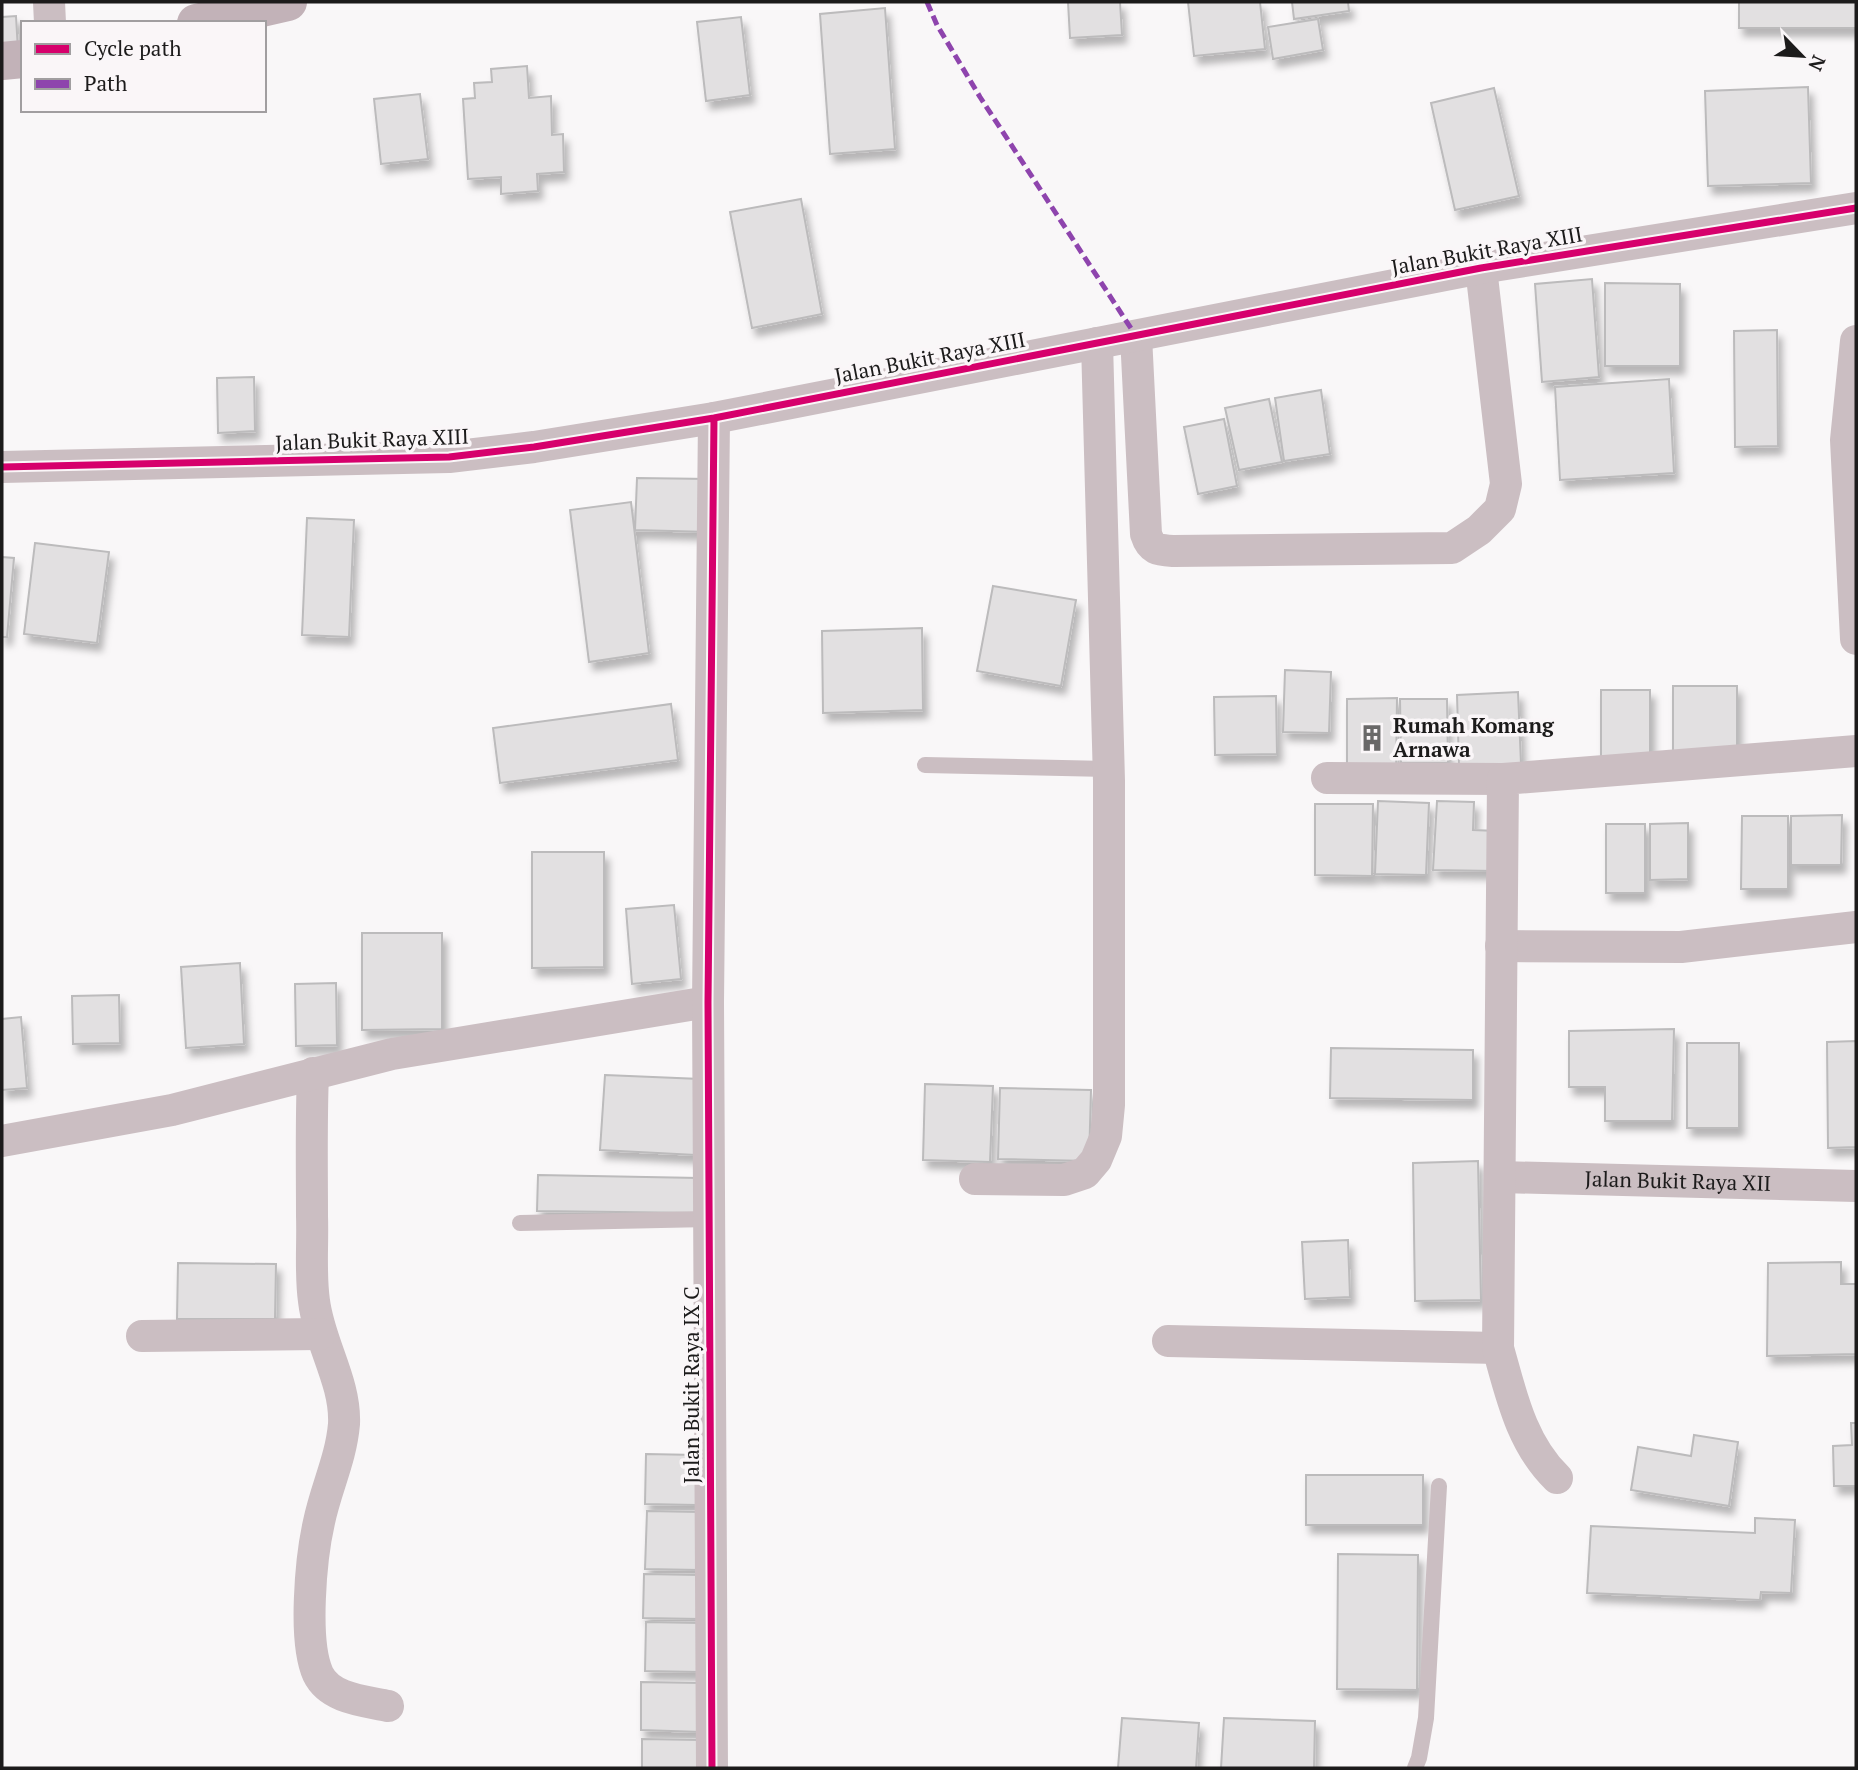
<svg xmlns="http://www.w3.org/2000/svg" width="1858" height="1770" viewBox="0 0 1858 1770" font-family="'PT Serif',serif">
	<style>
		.building { fill: #e2e0e1; stroke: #bcbbbc; stroke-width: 2; filter: url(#shadow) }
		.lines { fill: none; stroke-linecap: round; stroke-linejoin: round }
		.lane { stroke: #cbbec2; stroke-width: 16 }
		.street { stroke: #cbbec2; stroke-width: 32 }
		.secondary { stroke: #c2b2b8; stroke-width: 38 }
		.quiet { stroke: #8e44ad; stroke-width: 5; stroke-dasharray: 10 5; stroke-linecap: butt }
		.cycleway-casing { stroke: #faf6f8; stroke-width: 11 }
		.cycleway { stroke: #d6006c; stroke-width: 7 }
		.labels { text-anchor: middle; stroke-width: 7; stroke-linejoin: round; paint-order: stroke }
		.street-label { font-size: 21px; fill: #1c1b1b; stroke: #faf6f8 }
		.poi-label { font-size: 21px; font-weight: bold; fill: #1c1b1b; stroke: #faf6f8; text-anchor: start }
	</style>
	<defs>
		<filter id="shadow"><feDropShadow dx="4.5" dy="8" stdDeviation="3.5" flood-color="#0004"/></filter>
	</defs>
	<rect width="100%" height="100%" fill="#f9f7f8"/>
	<path class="building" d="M 1068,2 L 1120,2 L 1122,35 L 1070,38 Z
		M 1188,2 L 1260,2 L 1265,49 L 1194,56 Z
		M 1292,2 L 1348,2 L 1349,11 L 1294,19 Z
		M 1739,2 L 1856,2 L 1856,28 L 1739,28 Z
		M 885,8 L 895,149 L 830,154 L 820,14 Z
		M 16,16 L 18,51 L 2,52 L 2,17 Z
		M 741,17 L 750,95 L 706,101 L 697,22 Z
		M 1318,19 L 1323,50 L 1273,59 L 1268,27 Z
		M 527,66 L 529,98 L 551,96 L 552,135 L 563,134 L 564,172 L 537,174 L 538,191 L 501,194 L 501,177 L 468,179 L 463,99 L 475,98 L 474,83 L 492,82 L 491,69 Z
		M 1808,87 L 1811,183 L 1708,186 L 1705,91 Z
		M 1494,88 L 1519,196 L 1455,210 L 1431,103 Z
		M 420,94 L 428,159 L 381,164 L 374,99 Z
		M 801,199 L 822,314 L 752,328 L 730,212 Z
		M 1592,279 L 1599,377 L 1542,382 L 1535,284 Z
		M 1605,283 L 1680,284 L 1680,366 L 1605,366 Z
		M 1777,330 L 1778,446 L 1735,447 L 1734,331 Z
		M 254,377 L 255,431 L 218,433 L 217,378 Z
		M 1669,379 L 1674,473 L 1560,480 L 1555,387 Z
		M 1321,390 L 1330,454 L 1284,461 L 1275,398 Z
		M 1269,399 L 1282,462 L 1239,470 L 1225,408 Z
		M 1224,419 L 1237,486 L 1198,494 L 1184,427 Z
		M 637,478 L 710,479 L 709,532 L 635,530 Z
		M 631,502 L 649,653 L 589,662 L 570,510 Z
		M 307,518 L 354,520 L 349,637 L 302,635 Z
		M 35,543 L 109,552 L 97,643 L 24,634 Z
		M 2,557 L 14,558 L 7,637 L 2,637 Z
		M 993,586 L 1076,600 L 1061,686 L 977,671 Z
		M 922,628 L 923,710 L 823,713 L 822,631 Z
		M 1285,670 L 1331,672 L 1329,733 L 1283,732 Z
		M 1673,686 L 1737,686 L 1737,754 L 1673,754 Z
		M 1601,690 L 1650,690 L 1650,763 L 1601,763 Z
		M 1518,692 L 1521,764 L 1459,767 L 1457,695 Z
		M 1276,696 L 1277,754 L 1215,755 L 1214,697 Z
		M 1397,698 L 1396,777 L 1347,777 L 1347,699 Z
		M 1400,699 L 1447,699 L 1448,763 L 1401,763 Z
		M 671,704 L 678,760 L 500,783 L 493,728 Z
		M 1378,801 L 1429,803 L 1426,875 L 1375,874 Z
		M 1437,801 L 1474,802 L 1473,830 L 1498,831 L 1495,871 L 1433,870 Z
		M 1315,804 L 1373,804 L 1372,876 L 1315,875 Z
		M 1842,815 L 1841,865 L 1791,865 L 1791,816 Z
		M 1742,816 L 1788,816 L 1788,889 L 1741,889 Z
		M 1688,823 L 1688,879 L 1650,880 L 1650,824 Z
		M 1606,824 L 1645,824 L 1645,893 L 1606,893 Z
		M 532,852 L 604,852 L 604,967 L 532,968 Z
		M 674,905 L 681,979 L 632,984 L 626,909 Z
		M 362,933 L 442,933 L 442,1029 L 362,1030 Z
		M 240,963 L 244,1044 L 186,1048 L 181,967 Z
		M 336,983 L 337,1045 L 296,1046 L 295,984 Z
		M 119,995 L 120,1043 L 73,1044 L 72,996 Z
		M 21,1017 L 27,1088 L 2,1090 L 2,1019 Z
		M 1674,1029 L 1672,1121 L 1605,1121 L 1605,1087 L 1569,1087 L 1569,1031 Z
		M 1856,1041 L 1856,1147 L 1828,1148 L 1827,1042 Z
		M 1687,1043 L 1739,1043 L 1739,1128 L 1687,1128 Z
		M 1331,1048 L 1473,1050 L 1473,1100 L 1330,1098 Z
		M 605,1075 L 700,1079 L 696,1155 L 600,1150 Z
		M 925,1084 L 993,1086 L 990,1162 L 923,1160 Z
		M 1000,1088 L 1091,1090 L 1089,1161 L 998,1159 Z
		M 1478,1161 L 1481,1300 L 1415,1301 L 1413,1163 Z
		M 538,1175 L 699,1178 L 698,1213 L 537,1211 Z
		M 1348,1240 L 1350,1297 L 1305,1299 L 1302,1242 Z
		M 1841,1262 L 1841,1284 L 1856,1284 L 1856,1354 L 1767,1356 L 1768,1263 Z
		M 178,1263 L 276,1264 L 275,1319 L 177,1319 Z
		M 1851,1423 L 1856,1423 L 1856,1486 L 1834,1486 L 1833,1446 L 1852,1445 Z
		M 1694,1435 L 1738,1442 L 1729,1506 L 1631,1490 L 1638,1447 L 1691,1456 Z
		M 646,1454 L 697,1455 L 696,1505 L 645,1504 Z
		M 1306,1475 L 1423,1475 L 1423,1525 L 1306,1525 Z
		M 647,1511 L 700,1512 L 699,1570 L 645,1569 Z
		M 1755,1518 L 1795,1520 L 1791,1593 L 1761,1592 L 1760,1600 L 1587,1593 L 1591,1526 L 1755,1533 Z
		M 1338,1554 L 1418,1555 L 1417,1690 L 1337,1689 Z
		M 644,1574 L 700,1575 L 700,1619 L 643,1618 Z
		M 646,1622 L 701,1623 L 700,1672 L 645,1671 Z
		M 641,1682 L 702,1683 L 701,1732 L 641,1730 Z
		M 1122,1718 L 1199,1723 L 1196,1768 L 1118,1768 Z
		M 1224,1718 L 1315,1721 L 1314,1768 L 1221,1768 Z
		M 642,1739 L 700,1740 L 700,1768 L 642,1768 Z"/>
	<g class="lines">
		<path class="lane" d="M 925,765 L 1108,769
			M 520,1223 L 708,1219
			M 1415,1768 L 1419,1758 L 1426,1718 L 1439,1486"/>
		<g class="street">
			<path d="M 49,2 L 50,23"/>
			<path d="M 1136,336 L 1146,534 C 1151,550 1158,550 1174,551 L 1452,548 L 1479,530 L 1500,509 L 1506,484 L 1481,268"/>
			<path d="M 1856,341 L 1846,440 L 1856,639"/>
			<path d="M 2,467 L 449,457 L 534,447 L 714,418 L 1481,268 L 1856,208"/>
			<path d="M 1327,778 L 1503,779"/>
			<path d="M 1501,946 L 1681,947 L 1856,927"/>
			<path d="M 313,1073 C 311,1121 312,1168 312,1216 C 313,1244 310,1273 314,1301 C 319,1343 346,1382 344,1424 C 341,1459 326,1488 319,1522 C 311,1557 303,1641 318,1674 C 330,1699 365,1701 388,1706"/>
			<path d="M 2,1141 L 172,1110 L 392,1054 L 708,1002"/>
			<path id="s1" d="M 1501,1177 L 1856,1186"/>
			<path d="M 975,1179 L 1064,1180 L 1085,1173 L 1096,1160 L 1106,1136 L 1109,1105 L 1109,781 L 1097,343"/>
			<path d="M 142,1336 L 320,1334"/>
			<path d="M 1168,1341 L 1498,1348"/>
			<path d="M 1557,1478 C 1521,1443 1511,1394 1498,1348 L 1503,779 L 1856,751"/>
			<path d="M 712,1768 L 708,1002 L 714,418"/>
		</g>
		<path class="secondary" d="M 196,23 L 288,2
			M 2,61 L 23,59"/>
		<path class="quiet" d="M 927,2 L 937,25 L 980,97 L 1136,336"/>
		<defs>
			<path id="cycleway" d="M 2,467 L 449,457 L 534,447 L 714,418 L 1481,268 L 1856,208
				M 712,1768 L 708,1002 L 714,418"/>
		</defs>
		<use href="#cycleway" class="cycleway-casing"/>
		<use href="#cycleway" class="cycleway"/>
	</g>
	<defs>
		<symbol id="building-bare" viewBox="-9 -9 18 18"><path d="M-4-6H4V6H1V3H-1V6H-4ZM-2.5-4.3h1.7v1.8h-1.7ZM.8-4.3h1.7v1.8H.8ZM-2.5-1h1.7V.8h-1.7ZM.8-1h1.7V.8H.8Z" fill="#696868" stroke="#faf6f8" stroke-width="2.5" paint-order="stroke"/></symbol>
	</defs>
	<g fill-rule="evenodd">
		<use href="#building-bare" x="1353" y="719" width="38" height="38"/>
	</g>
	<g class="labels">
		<g class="street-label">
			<text transform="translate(1487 251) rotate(-10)" y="7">Jalan Bukit Raya XIII</text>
			<text transform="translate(930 358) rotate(-11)" y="7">Jalan Bukit Raya XIII</text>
			<text transform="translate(372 440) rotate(-2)" y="7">Jalan Bukit Raya XIII</text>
			<text dy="7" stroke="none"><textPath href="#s1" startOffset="177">Jalan Bukit Raya XII</textPath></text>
			<text transform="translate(692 1385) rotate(-90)" y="7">Jalan Bukit Raya IX C</text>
		</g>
		<g class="poi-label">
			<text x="1393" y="733">Rumah Komang<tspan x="1393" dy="24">Arnawa</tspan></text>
		</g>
	</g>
	<rect width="1858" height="1770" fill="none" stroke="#1c1b1b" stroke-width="7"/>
	<rect x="21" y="21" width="245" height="91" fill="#faf6f8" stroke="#a19ea0" stroke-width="2"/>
	<rect x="35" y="44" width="35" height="10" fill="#d6006c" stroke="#a19ea0" stroke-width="2"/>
	<text x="84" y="56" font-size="21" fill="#1c1b1b">Cycle path</text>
	<rect x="35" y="79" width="35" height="10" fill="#8e44ad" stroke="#a19ea0" stroke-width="2"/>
	<text x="84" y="91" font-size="21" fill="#1c1b1b">Path</text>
	<g transform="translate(1802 56) rotate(115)" stroke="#faf6f8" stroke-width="5" paint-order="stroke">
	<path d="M0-5L12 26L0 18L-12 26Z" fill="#1c1b1b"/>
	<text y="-10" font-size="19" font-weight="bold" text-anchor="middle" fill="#1c1b1b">N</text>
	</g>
</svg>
